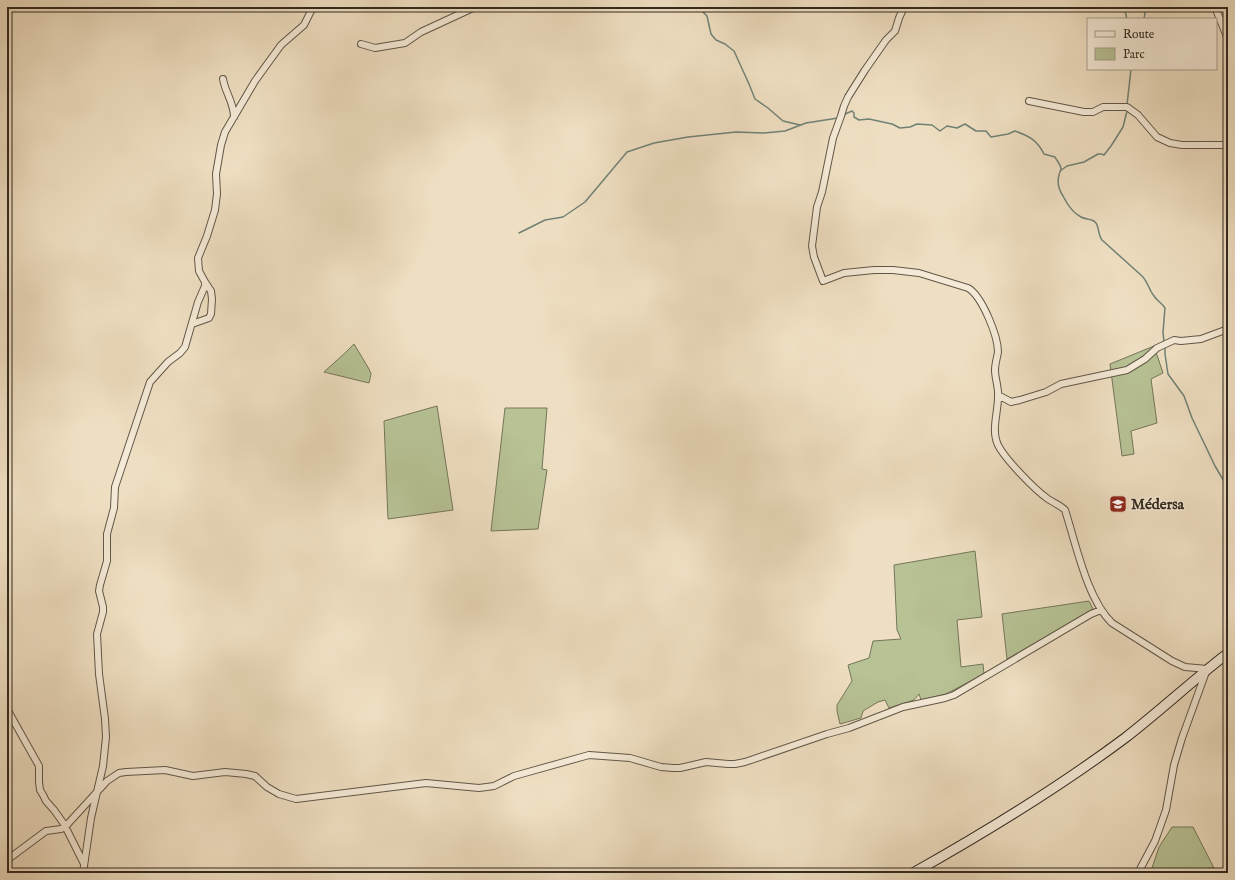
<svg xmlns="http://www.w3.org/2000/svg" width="1235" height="880" viewBox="0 0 1235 880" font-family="'IM FELL English',serif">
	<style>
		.green { fill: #b7c295; stroke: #74765a }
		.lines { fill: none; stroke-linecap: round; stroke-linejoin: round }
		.stream { stroke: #708276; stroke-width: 1.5 }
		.street-casing { stroke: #615748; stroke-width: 8 }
		.secondary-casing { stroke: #322a20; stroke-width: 11 }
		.street { stroke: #f5ead7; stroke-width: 6 }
		.secondary { stroke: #f5ead7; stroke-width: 9 }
		.labels { text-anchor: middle; stroke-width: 3; stroke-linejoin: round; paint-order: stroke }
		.poi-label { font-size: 15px; font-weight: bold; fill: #322a20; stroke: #f5ead7; text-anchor: start }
	</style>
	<rect width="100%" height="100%" fill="#efdfc2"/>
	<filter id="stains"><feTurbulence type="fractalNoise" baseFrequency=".005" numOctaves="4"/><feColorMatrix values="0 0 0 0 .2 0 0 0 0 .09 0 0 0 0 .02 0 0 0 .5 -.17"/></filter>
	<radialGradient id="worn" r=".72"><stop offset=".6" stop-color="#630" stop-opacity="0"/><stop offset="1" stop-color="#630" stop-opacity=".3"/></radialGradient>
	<path class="green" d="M 354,344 L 369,369 L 371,374 L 369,383 L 324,372 L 345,353 Z
		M 1154,346 L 1163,373 L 1151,379 L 1157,423 L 1131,431 L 1134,454 L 1122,456 L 1110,364 Z
		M 437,406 L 453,510 L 388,519 L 384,421 Z
		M 505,408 L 547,408 L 542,469 L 547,470 L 538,529 L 491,531 Z
		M 975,551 L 982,617 L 957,620 L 961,667 L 983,664 L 984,674 L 946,694 L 921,700 L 919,694 L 914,700 L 889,708 L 885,700 L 878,702 L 863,711 L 861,718 L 840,724 L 837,711 L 837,705 L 852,681 L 848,665 L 869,658 L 873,641 L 901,639 L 897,630 L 894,565 Z
		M 1089,601 L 1093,609 L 1007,659 L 1002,614 Z
		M 1172,827 L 1193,827 L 1214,868 L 1151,871 L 1159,847 Z"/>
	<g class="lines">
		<path class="stream" d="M 698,7 L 707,16 L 711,34 L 716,40 L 725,44 L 734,51 L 749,84 L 755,99 L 768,108 L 783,121 L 800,125
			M 1124,7 L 1127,19
			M 1144,19 L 1146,7
			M 1127,105 L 1131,69
			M 843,115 L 852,111 L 854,113 L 854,117 L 859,120 L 869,119 L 892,124 L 900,128 L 910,127 L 917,124 L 932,125 L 940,131 L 947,126 L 957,128 L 965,124 L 976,131 L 986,131 L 991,137 L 1008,134 L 1015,131 C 1029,136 1037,140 1044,154 L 1055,157 C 1057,161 1061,165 1061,169 C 1061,171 1059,173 1059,175 C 1057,182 1059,190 1063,196 C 1067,204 1073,213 1081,217 C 1086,220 1092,218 1096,223 C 1099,227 1098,235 1102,240 L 1142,276 C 1148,282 1149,290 1154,296 C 1157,301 1162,303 1165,308 L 1163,332 L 1164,342
			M 1060,171 L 1067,166 L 1084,162 L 1098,154 L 1101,154 L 1104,155 L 1111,146 L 1123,127 L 1127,111
			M 519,233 L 545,220 L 563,217 L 585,202 L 627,152 L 654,143 L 688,137 L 736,132 L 764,133 L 785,131 L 806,123 L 838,118
			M 1165,346 L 1165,354 L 1168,374 L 1184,396 L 1192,418 L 1204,443 L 1215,466 L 1228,488"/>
		<defs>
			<path id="street" d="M 904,7 L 899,18 L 895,31 L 886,40 L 865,70 L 848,97 L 844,106 L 841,116 L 833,138 L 822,192 L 817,207 L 812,246 L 814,257 L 823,281 L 844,273 L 874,270 L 893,270 L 919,273 L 968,288 C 982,296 998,336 998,352 C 997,358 995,364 995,370 C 995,379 999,388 998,397 C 998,413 991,430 998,445 C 1005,459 1034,489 1048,499 C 1054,503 1060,505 1065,510 C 1076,544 1087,599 1112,623 L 1172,661 L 1185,667 L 1207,669 L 1182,738 L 1174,765 L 1166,810 L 1155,841 L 1138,873
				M 1215,7 L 1228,39
				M 361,44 L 375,48 L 405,43 L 421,32 L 475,7
				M 223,79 C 225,92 234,103 234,117
				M 1029,101 L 1084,112 L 1093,112 L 1103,107 L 1127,107 L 1138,115 L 1157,137 L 1170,143 L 1182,145 L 1228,145
				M 192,324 L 209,318 L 211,314 L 212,299 L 211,291 L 205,282
				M 998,395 L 1011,402 L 1020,400 L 1046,392 L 1061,384 L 1127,370 L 1145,359 L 1157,348 L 1174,340 L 1181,341 L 1201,339 L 1228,329
				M 7,709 L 39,766 L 39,782 L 40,790 L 43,795 L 46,801 L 54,810 L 64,824 L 84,864
				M 7,860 L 46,831 L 61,829 L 65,827 L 107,781 L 119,773 L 126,772 L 165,770 L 193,776 L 225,772 L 246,774 L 255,776 L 267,787 L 279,794 L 296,799 L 426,783 L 479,788 L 494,786 L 514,776 L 589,755 L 630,758 L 661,767 L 673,768 L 680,768 L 706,762 L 728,764 L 735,764 L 745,762 L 827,734 L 849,728 L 903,707 L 945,698 L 954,695 L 1091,614 L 1101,610
				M 83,873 L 91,818 L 103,766 L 106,737 L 105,719 L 99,674 L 97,634 L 103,612 L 103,607 L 99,591 L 100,585 L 107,561 L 107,534 L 114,508 L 115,487 L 150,382 L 168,362 L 180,353 L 185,347 L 198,302 L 205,286 L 205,282 L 199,271 L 198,258 L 207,236 L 215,210 L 217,194 L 216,174 L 221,145 L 225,132 L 255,81 L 281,45 L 304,25 L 313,7"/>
			<path id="secondary" d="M 913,873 C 986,832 1058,788 1125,738 C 1160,711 1193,680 1228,653"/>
		</defs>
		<use href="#street" class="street-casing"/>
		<use href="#secondary" class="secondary-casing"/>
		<use href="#street" class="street"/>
		<use href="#secondary" class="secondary"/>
	</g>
	<defs>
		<symbol id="school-square" viewBox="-11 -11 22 22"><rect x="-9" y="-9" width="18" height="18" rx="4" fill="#8f2418" stroke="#f5ead7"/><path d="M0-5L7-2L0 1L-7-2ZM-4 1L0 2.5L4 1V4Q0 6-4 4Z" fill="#fff"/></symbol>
	</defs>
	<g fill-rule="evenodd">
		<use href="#school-square" x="1108" y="494" width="20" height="20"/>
	</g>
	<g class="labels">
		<g class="poi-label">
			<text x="1131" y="509">Médersa</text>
		</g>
	</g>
	<rect width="1235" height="880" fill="none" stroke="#efdfc2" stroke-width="24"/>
	<rect x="8" y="8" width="1219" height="864" fill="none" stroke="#322a20" stroke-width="2"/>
	<rect x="12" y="12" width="1211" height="856" fill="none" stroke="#322a20"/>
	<rect x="1087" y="18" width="130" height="52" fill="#f5ead7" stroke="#a79d8e"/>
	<rect x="1095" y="31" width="20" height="6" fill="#f5ead7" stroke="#a79d8e"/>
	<text x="1123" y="38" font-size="12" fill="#322a20">Route</text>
	<rect x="1095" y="48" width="20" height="12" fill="#b7c295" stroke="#a79d8e"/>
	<text x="1123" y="58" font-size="12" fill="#322a20">Parc</text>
	<rect width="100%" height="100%" filter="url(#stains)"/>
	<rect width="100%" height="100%" fill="url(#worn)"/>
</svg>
